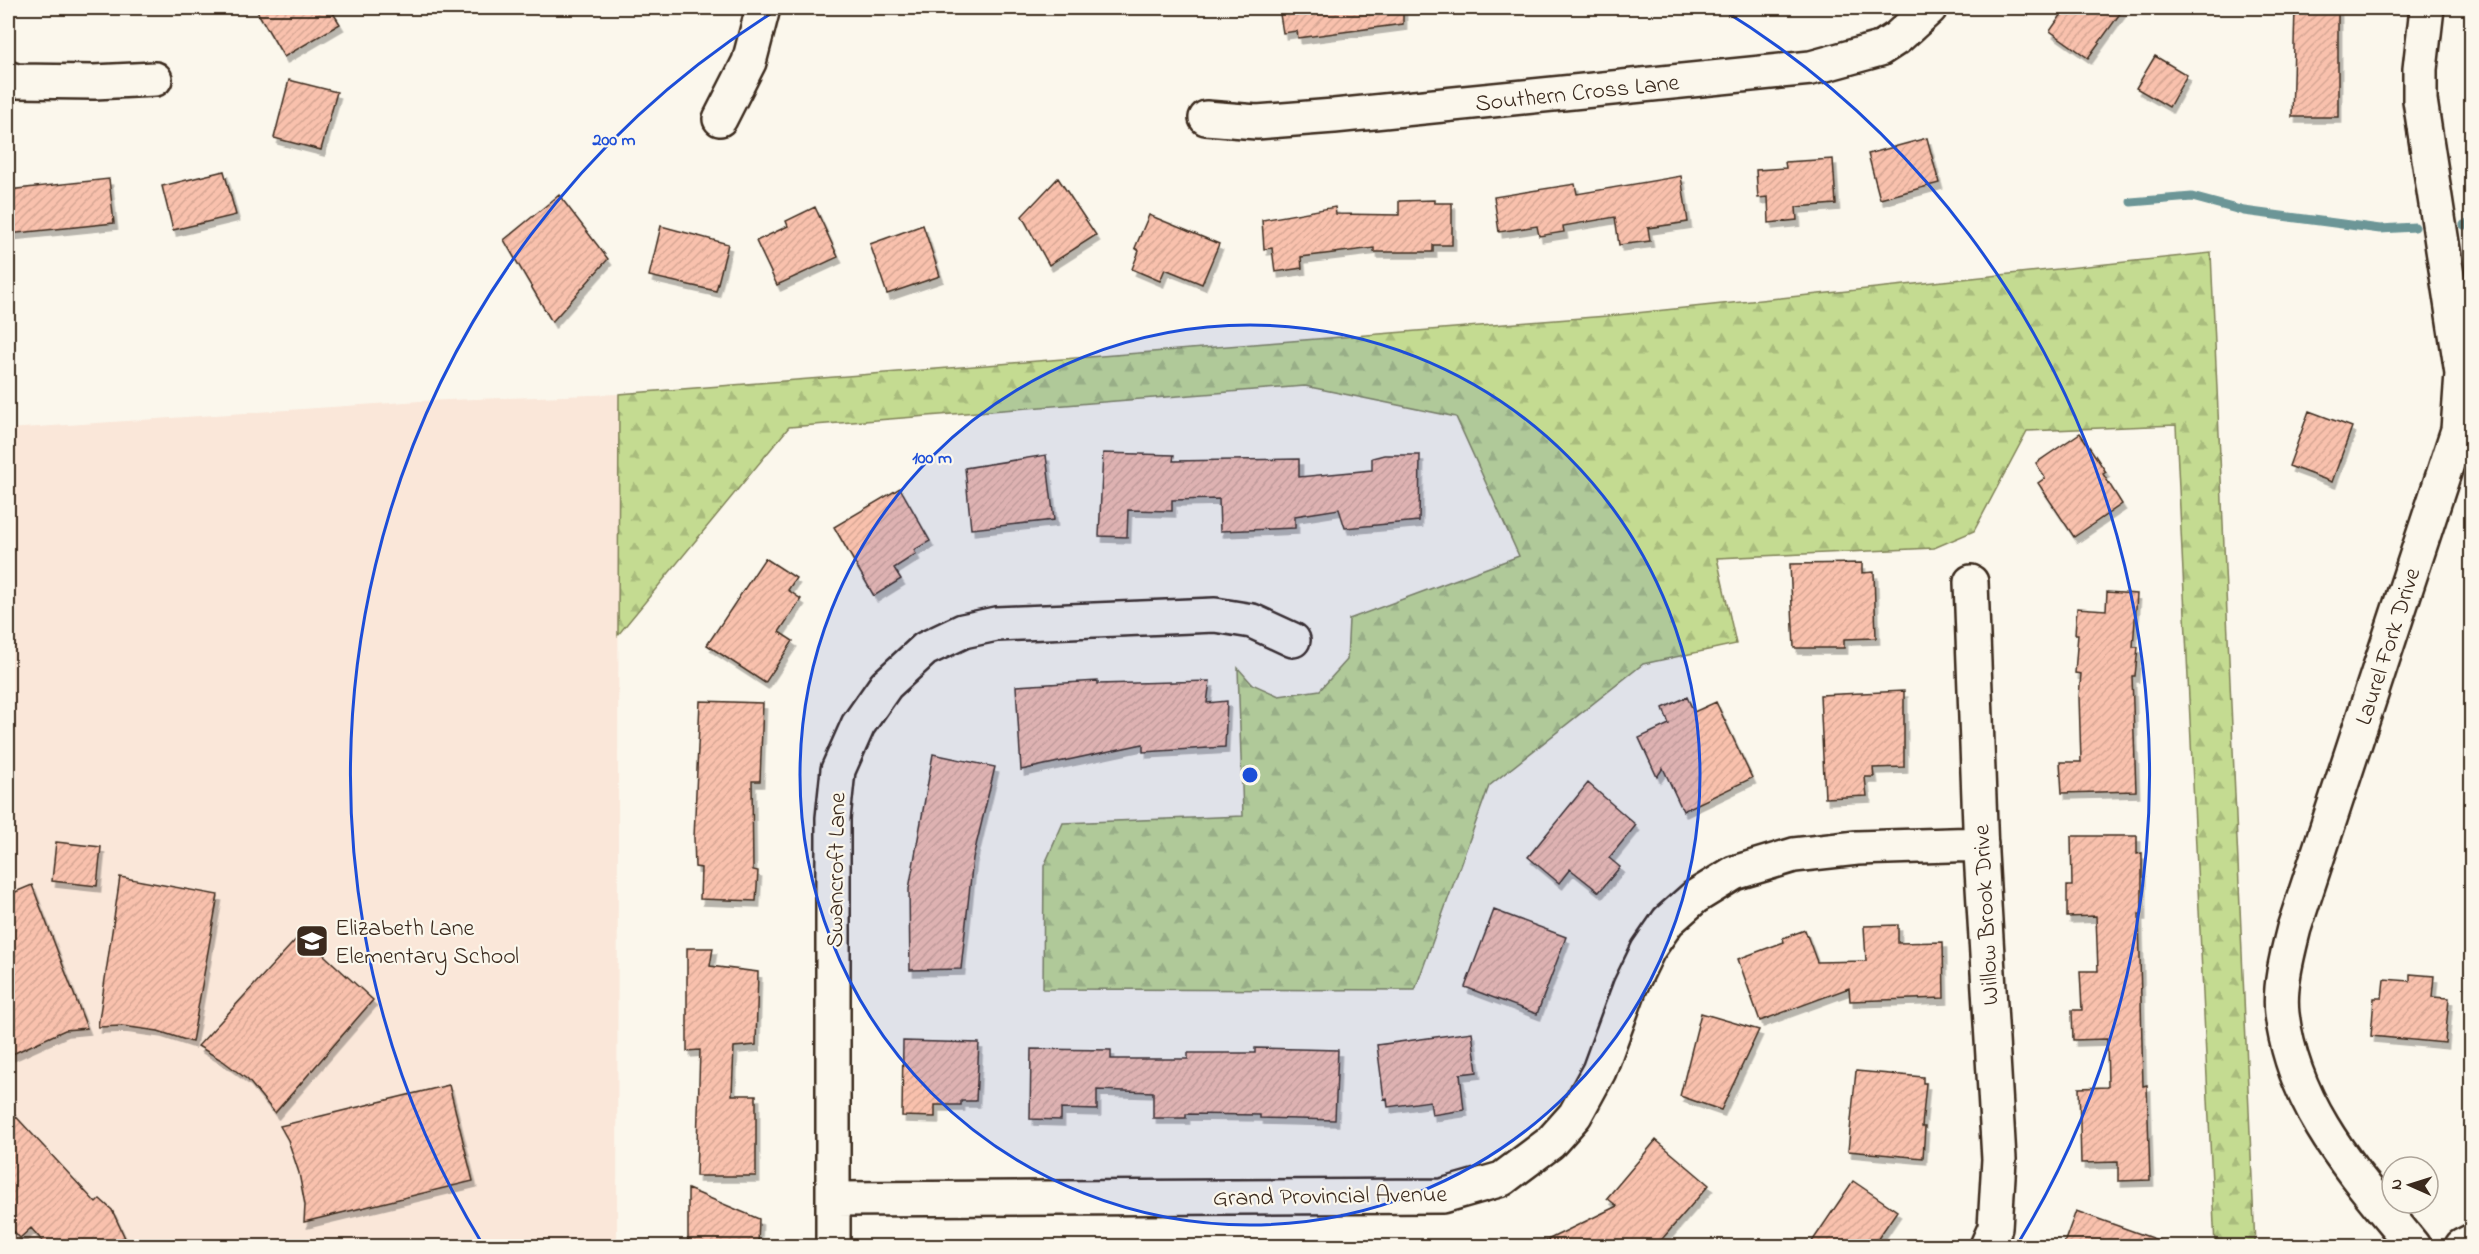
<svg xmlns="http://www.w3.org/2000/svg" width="2479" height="1254" viewBox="0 0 2479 1254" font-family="'Indie Flower',sans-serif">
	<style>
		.built { fill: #fae7d9 }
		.forest { fill: url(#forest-firs); stroke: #808258; stroke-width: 1.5 }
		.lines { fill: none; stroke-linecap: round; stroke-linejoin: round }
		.stream { stroke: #6c9697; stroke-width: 9 }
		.building { fill: url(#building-hatch); stroke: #3b2a1e; stroke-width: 1.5; filter: url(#shadow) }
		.minor-casing { stroke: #3b2a1e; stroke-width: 38 }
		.minor { stroke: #fbf7ec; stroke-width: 33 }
		.ring { fill: none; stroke: #1d4ed8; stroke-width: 3 }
		.labels { text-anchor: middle; stroke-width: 4.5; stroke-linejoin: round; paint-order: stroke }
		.street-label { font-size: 24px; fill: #3b2a1e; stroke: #fbf7ec }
		.poi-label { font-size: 24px; fill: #3b2a1e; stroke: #fbf7ec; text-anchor: start }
		.centre { fill: #1d4ed8; stroke: #fbf7ec; stroke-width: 3 }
		.ring-label { font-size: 18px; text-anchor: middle; font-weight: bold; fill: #1d4ed8; stroke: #fbf7ec; stroke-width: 4.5; stroke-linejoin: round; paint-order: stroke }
	</style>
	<defs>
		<pattern id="forest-firs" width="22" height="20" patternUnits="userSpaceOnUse" patternTransform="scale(1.5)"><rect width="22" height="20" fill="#c4db91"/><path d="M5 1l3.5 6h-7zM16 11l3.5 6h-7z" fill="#a9bc7d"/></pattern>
		<pattern id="building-hatch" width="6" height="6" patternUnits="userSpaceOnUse" patternTransform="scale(1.5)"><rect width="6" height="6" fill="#f9c1ad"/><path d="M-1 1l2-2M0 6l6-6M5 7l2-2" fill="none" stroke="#d6a694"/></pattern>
		<filter id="shadow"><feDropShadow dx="3.5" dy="6" stdDeviation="0" flood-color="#0004"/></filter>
	</defs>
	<rect width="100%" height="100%" fill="#fbf7ec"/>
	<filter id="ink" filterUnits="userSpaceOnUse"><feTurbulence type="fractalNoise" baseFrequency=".0167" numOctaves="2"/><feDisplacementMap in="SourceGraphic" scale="12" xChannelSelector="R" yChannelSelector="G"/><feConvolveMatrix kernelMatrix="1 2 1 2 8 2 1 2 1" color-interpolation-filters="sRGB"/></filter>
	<g filter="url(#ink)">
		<path class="built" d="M 619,394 L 617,1246 L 8,1246 L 8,429 L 420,401 Z"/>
		<path class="forest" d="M 2211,253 L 2255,1246 L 2215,1246 L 2176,425 L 2027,431 L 1974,531 L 1934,548 L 1717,558 L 1736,644 L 1643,664 L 1489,786 L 1415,990 L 1043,989 L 1044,866 L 1063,823 L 1243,816 L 1238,668 L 1252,684 L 1279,696 L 1320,690 L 1347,660 L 1349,619 L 1519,556 L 1456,417 L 1305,386 L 789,427 L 618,635 L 619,394 L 1607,316 Z"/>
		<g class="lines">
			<path class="stream" d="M 2131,202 L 2192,197 L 2244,211 L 2380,229 L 2415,227
				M 2464,225 L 2472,224"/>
		</g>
		<path class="building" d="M 255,8 L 330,8 L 340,24 L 284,57 Z
			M 1279,8 L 1403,8 L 1403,24 L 1298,38 L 1297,31 L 1283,33 Z
			M 2066,8 L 2124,8 L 2088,58 L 2050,31 Z
			M 2295,8 L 2338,8 L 2338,117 L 2292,117 Z
			M 2155,56 L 2187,75 L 2169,107 L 2136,88 Z
			M 289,80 L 337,92 L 321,150 L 274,138 Z
			M 1927,138 L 1939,183 L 1880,199 L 1868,154 Z
			M 1833,159 L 1836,204 L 1796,207 L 1797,220 L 1769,223 L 1768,197 L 1758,198 L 1756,170 L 1786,168 L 1785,162 Z
			M 224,171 L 236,215 L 173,230 L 162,186 Z
			M 1681,176 L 1688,222 L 1648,228 L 1650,241 L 1619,245 L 1615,217 L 1563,226 L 1564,232 L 1539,236 L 1537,226 L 1499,232 L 1494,197 L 1575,184 L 1577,194 Z
			M 1058,178 L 1096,235 L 1049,265 L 1022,216 Z
			M 109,179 L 114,223 L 8,234 L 8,190 Z
			M 559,195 L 608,259 L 552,322 L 504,240 Z
			M 1434,200 L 1434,203 L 1452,203 L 1452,245 L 1433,245 L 1433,252 L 1374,252 L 1374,248 L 1301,257 L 1302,268 L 1275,272 L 1272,248 L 1264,249 L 1262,220 L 1335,207 L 1336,214 L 1399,215 L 1399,201 Z
			M 815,207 L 838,257 L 777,285 L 756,241 L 788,226 L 786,221 Z
			M 1149,215 L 1219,244 L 1202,284 L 1165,269 L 1160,281 L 1132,269 L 1139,251 L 1135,248 Z
			M 923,225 L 940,276 L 887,294 L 870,244 Z
			M 661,226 L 728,244 L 716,291 L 649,276 Z
			M 2309,411 L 2352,427 L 2332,482 L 2289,466 Z
			M 2080,433 L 2106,472 L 2103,474 L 2122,504 L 2074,537 L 2038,483 L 2045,478 L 2036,463 Z
			M 1103,453 L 1174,455 L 1173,461 L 1299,459 L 1299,477 L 1372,470 L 1372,458 L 1384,455 L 1420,455 L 1419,521 L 1345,528 L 1339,509 L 1295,516 L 1295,528 L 1220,531 L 1219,499 L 1172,500 L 1172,511 L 1128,510 L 1127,537 L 1099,536 Z
			M 1046,455 L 1054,520 L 971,529 L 965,468 Z
			M 900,488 L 930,541 L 914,550 L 916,554 L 894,568 L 901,579 L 874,596 L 834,527 Z
			M 765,558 L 796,578 L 788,590 L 801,599 L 779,632 L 793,641 L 765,683 L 707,645 Z
			M 1862,563 L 1862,573 L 1874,572 L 1876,638 L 1844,639 L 1844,648 L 1794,648 L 1790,564 Z
			M 2107,592 L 2137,594 L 2133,647 L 2138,647 L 2135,676 L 2132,676 L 2136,791 L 2062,793 L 2060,762 L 2081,762 L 2079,697 L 2081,674 L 2075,673 L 2078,634 L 2075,634 L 2077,608 L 2106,610 Z
			M 1098,681 L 1098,684 L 1210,681 L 1207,703 L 1227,701 L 1225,747 L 1143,752 L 1143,744 L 1021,770 L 1016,686 Z
			M 1904,691 L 1904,767 L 1873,768 L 1874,777 L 1865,777 L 1867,796 L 1825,798 L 1820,695 Z
			M 1687,697 L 1694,712 L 1716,702 L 1752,778 L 1683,811 L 1663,768 L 1657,777 L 1639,738 L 1669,724 L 1663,708 Z
			M 700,701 L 763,703 L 760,781 L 752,781 L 753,870 L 758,871 L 756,901 L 700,899 L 701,868 L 695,867 L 694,838 Z
			M 933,754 L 995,767 L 973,858 L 961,969 L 910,970 L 909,889 Z
			M 1588,783 L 1636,825 L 1609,858 L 1620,867 L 1599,892 L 1570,869 L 1559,883 L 1528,857 Z
			M 2071,836 L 2137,836 L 2137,854 L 2142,853 L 2142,914 L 2139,914 L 2143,1086 L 2147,1085 L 2150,1180 L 2118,1181 L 2118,1162 L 2081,1163 L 2079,1088 L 2108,1087 L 2107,1039 L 2073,1040 L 2072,1010 L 2082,1010 L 2080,971 L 2098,971 L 2096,916 L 2067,917 L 2067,886 L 2072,886 Z
			M 56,842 L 101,847 L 97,886 L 52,881 Z
			M 120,877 L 218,895 L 192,1042 L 158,1031 L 122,1026 L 98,1027 Z
			M 32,885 L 87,1028 L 65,1030 L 8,1056 L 8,895 Z
			M 1494,910 L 1566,937 L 1537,1014 L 1465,987 Z
			M 1898,925 L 1898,943 L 1943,942 L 1944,998 L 1850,1001 L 1849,988 L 1760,1021 L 1738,959 L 1784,942 L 1783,938 L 1805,930 L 1817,962 L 1866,961 L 1864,926 Z
			M 301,934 L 373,1000 L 275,1113 L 248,1080 L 223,1061 L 198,1046 Z
			M 687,948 L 713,948 L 710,966 L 758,972 L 756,1045 L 734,1047 L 732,1095 L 756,1095 L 756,1176 L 696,1176 L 700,1050 L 687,1051 Z
			M 2410,974 L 2434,976 L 2432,997 L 2449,998 L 2445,1043 L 2371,1036 L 2374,998 L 2382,998 L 2384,979 L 2410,981 Z
			M 1701,1013 L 1759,1030 L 1721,1110 L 1680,1096 Z
			M 1472,1032 L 1477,1072 L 1460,1074 L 1464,1110 L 1432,1115 L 1430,1101 L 1388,1107 L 1387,1098 L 1384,1099 L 1377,1045 Z
			M 903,1041 L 979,1043 L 976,1101 L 961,1101 L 961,1105 L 935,1105 L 935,1117 L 902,1116 Z
			M 1255,1048 L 1338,1050 L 1335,1120 L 1260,1118 L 1260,1115 L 1186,1114 L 1186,1118 L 1153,1118 L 1153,1092 L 1097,1090 L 1097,1110 L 1061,1109 L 1061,1120 L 1030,1119 L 1031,1049 L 1111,1050 L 1111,1059 L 1188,1059 L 1188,1053 L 1255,1053 Z
			M 1856,1071 L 1923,1077 L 1923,1083 L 1926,1083 L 1922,1127 L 1925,1127 L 1923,1158 L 1848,1151 Z
			M 449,1085 L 473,1181 L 304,1222 L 305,1205 L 299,1173 L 288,1140 L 280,1126 Z
			M 8,1108 L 96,1203 L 100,1199 L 112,1210 L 125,1238 L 119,1239 L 121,1246 L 47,1246 L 31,1228 L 20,1238 L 8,1225 Z
			M 1656,1140 L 1709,1185 L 1656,1246 L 1535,1246 L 1617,1206 L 1607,1198 Z
			M 1853,1181 L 1897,1211 L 1873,1246 L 1809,1246 Z
			M 688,1189 L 759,1219 L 758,1246 L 688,1246 Z
			M 2076,1211 L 2166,1243 L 2165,1246 L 2063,1246 Z"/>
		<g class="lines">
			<defs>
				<path id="minor" d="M 8,78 L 16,81 L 94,82 L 155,79
					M 1206,118 L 1257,122 L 1334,116 L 1811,68 L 1880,49 L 1897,38 L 1930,8
					M 720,119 L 749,62 L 763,8
					M 1971,582 L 1981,853 L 1999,1159 L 1995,1228 L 1987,1246
					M 834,1199 L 1442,1196 L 1502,1179 L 1550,1143 L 1575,1115 L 1599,1071 L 1630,987 L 1648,950 L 1668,921 L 1695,897 L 1734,873 L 1794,855 L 1857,848 L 1981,844
					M 833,1246 L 833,818 L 838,770 L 858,725 L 886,685 L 925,649 L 963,631 L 996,624 L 1215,615 L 1252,621 L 1293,640
					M 2413,1246 C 2355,1174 2294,1110 2282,1014 C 2279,986 2287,956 2294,928 L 2458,430 L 2462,373 L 2420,100 L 2420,69 L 2427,8
					M 2462,1246 L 2472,1241"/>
			</defs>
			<use href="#minor" class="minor-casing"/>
			<use href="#minor" class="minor"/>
		</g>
	</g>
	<circle cx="1250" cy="775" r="450" fill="#1d4ed8" fill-opacity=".12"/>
	<g class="ring">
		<circle cx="1250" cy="775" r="450"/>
		<path d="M483 1245A900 900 0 0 1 780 8M1720 8A900 900 0 0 1 2017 1245"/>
	</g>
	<defs>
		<symbol id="school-square" viewBox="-11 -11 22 22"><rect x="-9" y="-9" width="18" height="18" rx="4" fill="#3b2a1e" stroke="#fbf7ec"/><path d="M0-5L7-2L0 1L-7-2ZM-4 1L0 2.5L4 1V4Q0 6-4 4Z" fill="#fff"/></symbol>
	</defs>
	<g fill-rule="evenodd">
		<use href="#school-square" x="293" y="922" width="38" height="38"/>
	</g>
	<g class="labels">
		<g class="street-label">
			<text transform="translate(1577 92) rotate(-6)" y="8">Southern Cross Lane</text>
			<text transform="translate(2387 646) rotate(-72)" y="8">Laurel Fork Drive</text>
			<text transform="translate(835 870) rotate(-89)" y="8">Swancroft Lane</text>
			<text transform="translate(1985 915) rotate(-93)" y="8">Willow Brook Drive</text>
			<text transform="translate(1330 1195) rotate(-1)" y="8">Grand Provincial Avenue</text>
		</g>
		<g class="poi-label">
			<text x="335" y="935">Elizabeth Lane<tspan x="335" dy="28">Elementary School</tspan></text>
		</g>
	</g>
	<circle cx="1250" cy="775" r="9" class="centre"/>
	<g class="ring-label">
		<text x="614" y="145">200 m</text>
		<text x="932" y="463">100 m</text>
	</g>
	<rect width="2479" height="1254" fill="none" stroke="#fbf7ec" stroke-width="30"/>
	<rect x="15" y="15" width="2449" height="1224" fill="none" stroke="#3b2a1e" stroke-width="2" filter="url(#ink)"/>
	<g transform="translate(2410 1185) rotate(273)"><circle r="28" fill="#fbf7ec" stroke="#aea59a" stroke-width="1.5"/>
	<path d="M0-4.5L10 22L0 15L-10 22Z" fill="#3b2a1e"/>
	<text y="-9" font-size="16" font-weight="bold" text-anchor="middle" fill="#3b2a1e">N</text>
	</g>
</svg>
